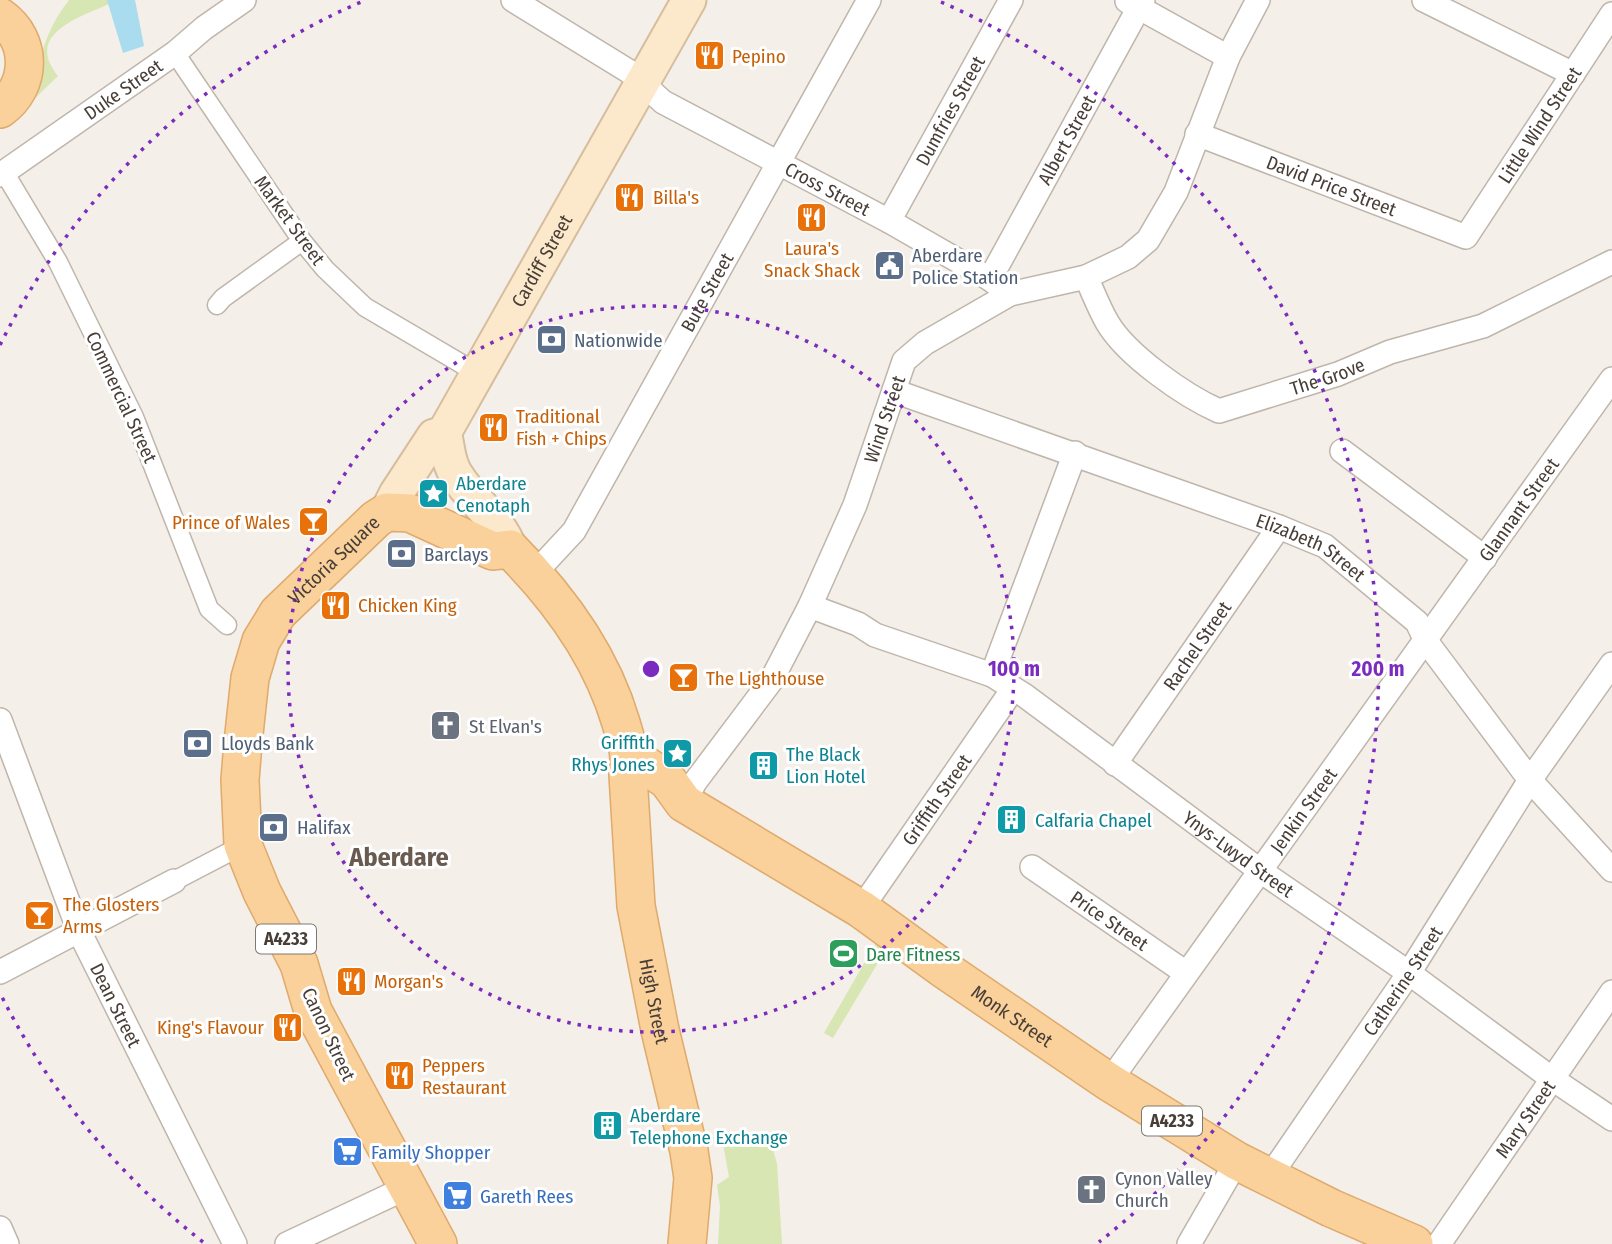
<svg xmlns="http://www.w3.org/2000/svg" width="1612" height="1244" viewBox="0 0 1612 1244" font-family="'Fira Sans Condensed',sans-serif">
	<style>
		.green { fill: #d7e6b3 }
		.water { fill: #a8dcee }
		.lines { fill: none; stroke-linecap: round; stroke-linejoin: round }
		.pedestrian-casing { stroke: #bfb5ab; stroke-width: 21 }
		.minor-casing { stroke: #bfb5ab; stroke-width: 26 }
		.secondary-casing { stroke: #d5bd9d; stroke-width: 37 }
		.primary-casing { stroke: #dfaa6b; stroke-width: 40 }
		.pedestrian { stroke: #fff; stroke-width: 18 }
		.minor { stroke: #fff; stroke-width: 23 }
		.secondary { stroke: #fce8ca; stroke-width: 33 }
		.primary { stroke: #fad09b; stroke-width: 37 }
		.ring { fill: none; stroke: #7b2cbf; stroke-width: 3.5; stroke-dasharray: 3.5 7 }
		.labels { text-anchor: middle; stroke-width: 6; stroke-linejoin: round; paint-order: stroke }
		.shield { fill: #fff; stroke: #7e7873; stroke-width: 2 }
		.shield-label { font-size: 18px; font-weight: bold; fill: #473e37 }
		.food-label { font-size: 19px; fill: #c56008; stroke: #fff; text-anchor: start }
		.street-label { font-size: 19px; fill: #473e37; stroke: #fff }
		.service-label { font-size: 19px; fill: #4e5e75; stroke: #fff; text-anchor: start }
		.culture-label { font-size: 19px; fill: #0d838f; stroke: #fff; text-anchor: start }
		.worship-label { font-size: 19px; fill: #5b616d; stroke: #fff; text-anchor: start }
		.leisure-label { font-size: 19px; fill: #27864d; stroke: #fff; text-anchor: start }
		.shop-label { font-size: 19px; fill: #366cbe; stroke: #fff; text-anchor: start }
		.district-label { font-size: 26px; font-weight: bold; fill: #695b4f; stroke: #fff }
		.centre { fill: #7b2cbf; stroke: #fff; stroke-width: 3.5 }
		.ring-label { font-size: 21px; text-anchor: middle; font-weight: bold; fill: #7b2cbf; stroke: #fff; stroke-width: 6; stroke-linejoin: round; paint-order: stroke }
	</style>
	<rect width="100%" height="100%" fill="#f4efe9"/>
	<path class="green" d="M 69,0 L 107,0 L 109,4 C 78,18 24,34 58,76 L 28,105 C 37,68 44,31 69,0 Z
		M 878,939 L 888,946 L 833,1038 L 824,1033 Z
		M 730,1131 L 762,1136 L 771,1142 L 777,1164 L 782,1244 L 718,1244 L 720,1206 L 717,1185 L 729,1177 L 721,1132 Z"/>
	<path class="water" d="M 107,0 L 135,0 L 144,46 L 123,53 Z"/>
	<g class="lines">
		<defs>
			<path id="pedestrian" d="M 175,53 L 302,241 L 325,269 L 365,307 L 477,373
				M 4,172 L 58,262 L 134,417 L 209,609 L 227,625
				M 217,305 L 223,298 L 302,241
				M 174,881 L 243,845"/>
			<g id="minor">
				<path id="s1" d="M 513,0 L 630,72 L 663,102 L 889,221 L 990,279 L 1010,294"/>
				<path d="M 1424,0 L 1573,74"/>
				<path d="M 1127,1 L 1228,57"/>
				<path id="s2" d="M 1197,134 L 1466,237 L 1612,14"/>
				<path id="s3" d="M 0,175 L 175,53 L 204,28 L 244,0"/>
				<path id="s4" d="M 889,221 L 1011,0"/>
				<path id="s5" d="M 1086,277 C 1093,292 1099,308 1107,322 C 1126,355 1185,396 1219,411 L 1338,374 L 1390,352 L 1483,326 L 1612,262"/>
				<path id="s6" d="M 990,279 L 1143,0"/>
				<path id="s7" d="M 894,391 L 1279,527 L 1325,546 L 1417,622 L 1426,641 L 1530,780 L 1612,870"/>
				<path d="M 1342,451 L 1485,558"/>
				<path id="s8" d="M 534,574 L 574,531 L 869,0"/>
				<path id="s9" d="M 810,606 L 858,624 L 875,635 L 992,675 L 1024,695 L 1262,872 L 1409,973 L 1551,1078 L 1612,1119"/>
				<path d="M 992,675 L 1075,453"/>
				<path id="s10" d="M 0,720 L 79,931 L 235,1244"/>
				<path id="s11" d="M 1115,764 L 1279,527"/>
				<path id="s12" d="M 684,803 L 695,782 L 771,681 L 810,606 L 855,505 L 904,361 L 925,343 L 1010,294 L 1086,277 L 1128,257 L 1148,240 L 1176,192 L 1228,57 L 1258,0"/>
				<path id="s13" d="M 1032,867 L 1186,973"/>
				<path id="s14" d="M 861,909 L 1013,689"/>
				<path d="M 0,972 L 174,881"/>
				<path id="s15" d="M 1109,1082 L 1612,379"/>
				<path id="s16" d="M 1270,1176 L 1409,973 L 1530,780 L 1612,664"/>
				<path d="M 0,1228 L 7,1244"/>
				<path d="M 287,1244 L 408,1187"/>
				<path d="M 1189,1244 L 1237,1161"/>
				<path id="s17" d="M 1439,1244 L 1612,992"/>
			</g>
			<g id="secondary">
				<path d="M 444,433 C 449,449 447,462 457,476 C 473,502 500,520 510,549"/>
				<path id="s18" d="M 387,512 L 396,494 L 434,436 L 444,433 L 689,0"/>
			</g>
			<g id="primary">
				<path d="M 0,17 C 33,40 32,86 0,109"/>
				<path id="s19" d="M 631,755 L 668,781 L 684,803 L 861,909 L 945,970 L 1109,1082 L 1237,1161 L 1331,1208 L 1414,1244"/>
				<path id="s20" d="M 438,1244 L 321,1026 L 313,1011 L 299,964 L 262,892 L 243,845 L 240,780 L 243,743 L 250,678 L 261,641 L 278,613 L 376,519 L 387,512 L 410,513 L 493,551 L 510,549 C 559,598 601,655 621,723 C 627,743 631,754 628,775 L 636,906 L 660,1030 L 689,1151 L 693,1178 L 687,1244"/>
			</g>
		</defs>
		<use href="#pedestrian" class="pedestrian-casing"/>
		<use href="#minor" class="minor-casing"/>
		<use href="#secondary" class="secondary-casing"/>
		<use href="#primary" class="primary-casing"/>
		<use href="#pedestrian" class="pedestrian"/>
		<use href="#minor" class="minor"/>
		<use href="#secondary" class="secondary"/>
		<use href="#primary" class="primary"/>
	</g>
	<g class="ring">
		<circle cx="651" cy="669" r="363"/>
		<path d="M203 1242A727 727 0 0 1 0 993M0 345A727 727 0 0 1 361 2M941 2A727 727 0 0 1 1099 1242"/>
	</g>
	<defs>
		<symbol id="restaurant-square" viewBox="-11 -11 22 22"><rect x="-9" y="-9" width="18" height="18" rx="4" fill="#e8710a" stroke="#fff"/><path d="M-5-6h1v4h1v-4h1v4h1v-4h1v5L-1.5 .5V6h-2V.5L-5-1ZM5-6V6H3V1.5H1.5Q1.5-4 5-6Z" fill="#fff"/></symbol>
		<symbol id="civic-square" viewBox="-11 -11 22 22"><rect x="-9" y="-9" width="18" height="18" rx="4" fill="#5c6f8a" stroke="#fff"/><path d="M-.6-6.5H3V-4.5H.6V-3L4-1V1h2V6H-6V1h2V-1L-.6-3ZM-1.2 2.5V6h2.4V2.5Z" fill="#fff"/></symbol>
		<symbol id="bank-square" viewBox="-11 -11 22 22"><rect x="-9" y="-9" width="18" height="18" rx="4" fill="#5c6f8a" stroke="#fff"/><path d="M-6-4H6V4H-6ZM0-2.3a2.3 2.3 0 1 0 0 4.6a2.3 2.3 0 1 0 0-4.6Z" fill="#fff"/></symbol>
		<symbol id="sight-square" viewBox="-11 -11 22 22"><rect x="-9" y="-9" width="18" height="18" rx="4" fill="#0f9aa8" stroke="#fff"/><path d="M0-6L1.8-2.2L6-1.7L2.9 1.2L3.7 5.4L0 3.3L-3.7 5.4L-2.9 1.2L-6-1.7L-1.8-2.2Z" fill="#fff"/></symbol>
		<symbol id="bar-square" viewBox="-11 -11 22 22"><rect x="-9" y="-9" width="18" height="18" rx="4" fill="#e8710a" stroke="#fff"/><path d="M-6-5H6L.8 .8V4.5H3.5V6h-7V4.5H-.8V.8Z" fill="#fff"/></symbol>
		<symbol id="church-square" viewBox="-11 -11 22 22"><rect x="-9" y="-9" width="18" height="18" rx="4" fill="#6b7280" stroke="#fff"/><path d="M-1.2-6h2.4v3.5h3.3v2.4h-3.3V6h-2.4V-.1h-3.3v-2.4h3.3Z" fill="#fff"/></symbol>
		<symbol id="building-square" viewBox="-11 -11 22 22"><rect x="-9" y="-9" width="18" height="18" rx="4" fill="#0f9aa8" stroke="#fff"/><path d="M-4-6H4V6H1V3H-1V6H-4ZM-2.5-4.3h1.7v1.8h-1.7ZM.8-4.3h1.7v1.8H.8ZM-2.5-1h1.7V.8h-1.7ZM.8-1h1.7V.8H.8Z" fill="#fff"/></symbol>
		<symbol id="stadium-square" viewBox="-11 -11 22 22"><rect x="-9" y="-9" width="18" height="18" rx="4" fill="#2e9e5b" stroke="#fff"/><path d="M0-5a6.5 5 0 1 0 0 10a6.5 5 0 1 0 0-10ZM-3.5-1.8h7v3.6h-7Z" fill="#fff"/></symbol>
		<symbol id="supermarket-square" viewBox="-11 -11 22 22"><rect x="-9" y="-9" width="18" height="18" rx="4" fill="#3f7fe0" stroke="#fff"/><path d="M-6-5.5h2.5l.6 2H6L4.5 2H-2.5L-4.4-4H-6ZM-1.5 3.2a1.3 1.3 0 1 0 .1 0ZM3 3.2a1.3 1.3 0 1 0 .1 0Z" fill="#fff"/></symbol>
	</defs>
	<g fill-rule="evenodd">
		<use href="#restaurant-square" x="692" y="38" width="35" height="35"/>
		<use href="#restaurant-square" x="612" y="180" width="35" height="35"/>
		<use href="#restaurant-square" x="794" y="200" width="35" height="35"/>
		<use href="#civic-square" x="872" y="248" width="35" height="35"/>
		<use href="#bank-square" x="534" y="322" width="35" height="35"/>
		<use href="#restaurant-square" x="476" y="410" width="35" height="35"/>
		<use href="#sight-square" x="416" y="476" width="35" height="35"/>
		<use href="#bar-square" x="296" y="504" width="35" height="35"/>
		<use href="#bank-square" x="384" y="536" width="35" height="35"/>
		<use href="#restaurant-square" x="318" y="588" width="35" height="35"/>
		<use href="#bar-square" x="666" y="660" width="35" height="35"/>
		<use href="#church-square" x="428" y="708" width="35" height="35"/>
		<use href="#bank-square" x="180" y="726" width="35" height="35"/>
		<use href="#sight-square" x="660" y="736" width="35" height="35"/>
		<use href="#building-square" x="746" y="748" width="35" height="35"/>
		<use href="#building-square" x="994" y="802" width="35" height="35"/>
		<use href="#bank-square" x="256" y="810" width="35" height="35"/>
		<use href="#bar-square" x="22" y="898" width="35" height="35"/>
		<use href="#stadium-square" x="826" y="936" width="35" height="35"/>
		<use href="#restaurant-square" x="334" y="964" width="35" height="35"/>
		<use href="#restaurant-square" x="270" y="1010" width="35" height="35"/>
		<use href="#restaurant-square" x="382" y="1058" width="35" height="35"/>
		<use href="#building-square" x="590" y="1108" width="35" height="35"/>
		<use href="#supermarket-square" x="330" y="1134" width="35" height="35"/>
		<use href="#church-square" x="1074" y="1172" width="35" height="35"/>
		<use href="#supermarket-square" x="440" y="1178" width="35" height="35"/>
	</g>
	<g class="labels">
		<g class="shield">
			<rect x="256" y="924.5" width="60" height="29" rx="5"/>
			<rect x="1142" y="1106.5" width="60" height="29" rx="5"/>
		</g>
		<g class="shield-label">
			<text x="286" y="945">A4233</text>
			<text x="1172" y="1127">A4233</text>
		</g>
		<g class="food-label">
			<text x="732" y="63">Pepino</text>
			<text x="653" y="204">Billa's</text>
			<text x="812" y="255" text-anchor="middle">Laura's<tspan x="812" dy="22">Snack Shack</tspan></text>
			<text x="516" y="423">Traditional<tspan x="516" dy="22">Fish + Chips</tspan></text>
			<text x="290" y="529" text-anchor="end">Prince of Wales</text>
			<text x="358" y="612">Chicken King</text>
			<text x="706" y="685">The Lighthouse</text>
			<text x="63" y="911">The Glosters<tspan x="63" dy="22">Arms</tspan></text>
			<text x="374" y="988">Morgan's</text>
			<text x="264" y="1034" text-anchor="end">King's Flavour</text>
			<text x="422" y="1072">Peppers<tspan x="422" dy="22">Restaurant</tspan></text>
		</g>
		<g class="street-label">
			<text dy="7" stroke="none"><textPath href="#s3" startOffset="150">Duke Street</textPath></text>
			<text dy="7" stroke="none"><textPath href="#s4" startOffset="126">Dumfries Street</textPath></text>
			<text dy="7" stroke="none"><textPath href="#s2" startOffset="422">Little Wind Street</textPath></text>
			<text dy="7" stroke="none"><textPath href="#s6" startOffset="159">Albert Street</textPath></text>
			<text dy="7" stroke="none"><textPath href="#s2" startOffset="144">David Price Street</textPath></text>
			<text dy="7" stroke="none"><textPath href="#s1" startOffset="368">Cross Street</textPath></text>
			<text transform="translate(290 220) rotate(54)" y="7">Market Street</text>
			<text dy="7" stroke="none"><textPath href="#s18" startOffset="298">Cardiff Street</textPath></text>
			<text dy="7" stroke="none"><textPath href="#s8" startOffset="332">Bute Street</textPath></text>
			<text dy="7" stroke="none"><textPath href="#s5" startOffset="308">The Grove</textPath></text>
			<text transform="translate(122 397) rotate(65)" y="7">Commercial Street</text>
			<text dy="7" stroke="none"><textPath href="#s12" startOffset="436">Wind Street</textPath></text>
			<text dy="7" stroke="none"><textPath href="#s15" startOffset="704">Glannant Street</textPath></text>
			<text dy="7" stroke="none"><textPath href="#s7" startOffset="446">Elizabeth Street</textPath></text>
			<text dy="7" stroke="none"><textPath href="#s20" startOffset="761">Victoria Square</textPath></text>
			<text dy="7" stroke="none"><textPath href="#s11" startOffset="144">Rachel Street</textPath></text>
			<text dy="7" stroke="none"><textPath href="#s14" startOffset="133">Griffith Street</textPath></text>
			<text dy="7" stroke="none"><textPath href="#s15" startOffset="334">Jenkin Street</textPath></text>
			<text dy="7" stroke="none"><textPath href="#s9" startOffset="500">Ynys-Lwyd Street</textPath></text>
			<text dy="7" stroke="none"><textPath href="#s13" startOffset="94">Price Street</textPath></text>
			<text dy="7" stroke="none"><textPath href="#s16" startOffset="236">Catherine Street</textPath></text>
			<text dy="7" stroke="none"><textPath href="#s20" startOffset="1454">High Street</textPath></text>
			<text dy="7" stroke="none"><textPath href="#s10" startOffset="308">Dean Street</textPath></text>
			<text dy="7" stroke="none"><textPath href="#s19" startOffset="464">Monk Street</textPath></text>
			<text transform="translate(329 1034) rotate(65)" y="7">Canon Street</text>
			<text dy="7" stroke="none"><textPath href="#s17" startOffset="152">Mary Street</textPath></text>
		</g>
		<g class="service-label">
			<text x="912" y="262">Aberdare<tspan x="912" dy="22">Police Station</tspan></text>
			<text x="574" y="347">Nationwide</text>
			<text x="424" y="561">Barclays</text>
			<text x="221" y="750">Lloyds Bank</text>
			<text x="297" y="834">Halifax</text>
		</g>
		<g class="culture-label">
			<text x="456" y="490">Aberdare<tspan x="456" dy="22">Cenotaph</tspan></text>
			<text x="655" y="749" text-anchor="end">Griffith<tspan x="655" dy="22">Rhys Jones</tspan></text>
			<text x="786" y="761">The Black<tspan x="786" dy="22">Lion Hotel</tspan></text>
			<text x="1035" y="827">Calfaria Chapel</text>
			<text x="630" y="1122">Aberdare<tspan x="630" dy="22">Telephone Exchange</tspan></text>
		</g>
		<g class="worship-label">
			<text x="469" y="733">St Elvan's</text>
			<text x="1115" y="1185">Cynon Valley<tspan x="1115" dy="22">Church</tspan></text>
		</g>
		<g class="leisure-label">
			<text x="866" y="961">Dare Fitness</text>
		</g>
		<g class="shop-label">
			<text x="371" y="1159">Family Shopper</text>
			<text x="480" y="1203">Gareth Rees</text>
		</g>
		<g class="district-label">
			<text x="399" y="866">Aberdare</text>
		</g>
	</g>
	<circle cx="651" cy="669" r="10" class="centre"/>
	<g class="ring-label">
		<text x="1014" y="676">100 m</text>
		<text x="1378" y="676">200 m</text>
	</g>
</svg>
